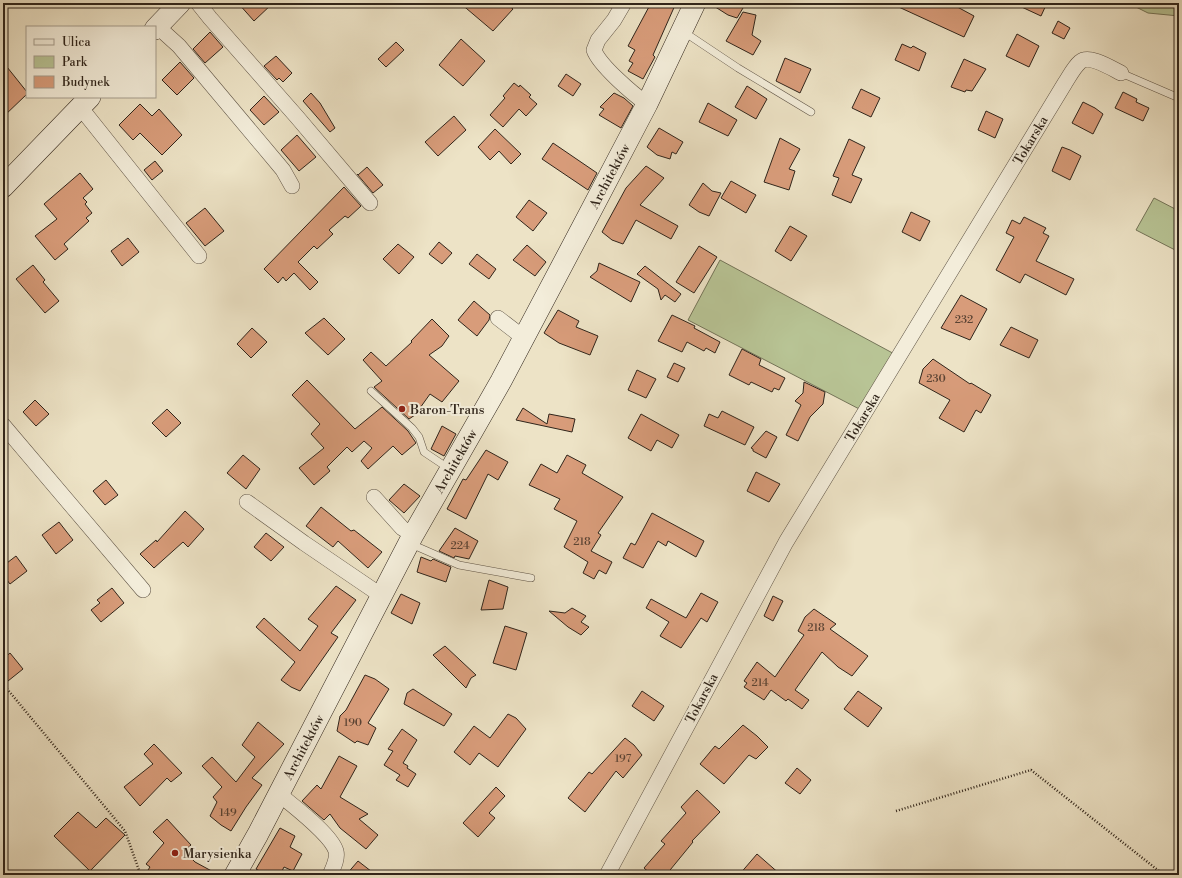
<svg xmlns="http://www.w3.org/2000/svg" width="1182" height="878" viewBox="0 0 1182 878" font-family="'Libre Bodoni',serif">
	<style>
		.green { fill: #b8c495; stroke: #747458 }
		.building { fill: #d89c7a; stroke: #30251b }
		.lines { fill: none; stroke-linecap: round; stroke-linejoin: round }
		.lane-casing { stroke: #5f5446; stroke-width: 8 }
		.street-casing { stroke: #5f5446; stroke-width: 16 }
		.secondary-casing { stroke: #30251b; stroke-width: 22 }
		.path { stroke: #30251b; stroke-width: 2.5; stroke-dasharray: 1 2; stroke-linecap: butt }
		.lane { stroke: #f3edda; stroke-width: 7 }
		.street { stroke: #f3edda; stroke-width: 15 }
		.secondary { stroke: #f3edda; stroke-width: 21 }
		.poi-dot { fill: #8f2418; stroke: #f3edda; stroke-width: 1.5 }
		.labels { text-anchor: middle; stroke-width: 4; stroke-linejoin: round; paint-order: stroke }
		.number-label { font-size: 11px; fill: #5a4333 }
		.street-label { font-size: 13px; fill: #30251b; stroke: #f3edda }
		.poi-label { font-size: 13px; fill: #30251b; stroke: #f3edda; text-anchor: start }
	</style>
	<rect width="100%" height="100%" fill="#ede3c6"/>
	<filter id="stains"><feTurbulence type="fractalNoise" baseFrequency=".005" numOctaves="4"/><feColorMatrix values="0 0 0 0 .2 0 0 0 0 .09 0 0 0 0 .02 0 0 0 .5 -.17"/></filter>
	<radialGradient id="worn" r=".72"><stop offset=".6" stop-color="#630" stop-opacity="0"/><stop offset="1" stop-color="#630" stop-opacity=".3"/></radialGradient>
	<path class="green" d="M 1128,3 L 1179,3 L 1179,16 L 1148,13 Z
		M 1154,198 L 1179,211 L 1179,252 L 1136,230 Z
		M 720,260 L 900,357 L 865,412 L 688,320 Z"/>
	<path class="building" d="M 238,3 L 273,3 L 254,21 Z
		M 460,3 L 506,3 L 513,9 L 493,31 Z
		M 651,3 L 676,3 L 653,55 L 655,57 L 643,79 L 628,71 L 633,63 L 629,61 L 635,50 L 628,46 Z
		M 709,3 L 746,3 L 737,18 L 728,15 Z
		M 890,3 L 950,3 L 974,16 L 964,37 Z
		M 1013,3 L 1047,3 L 1041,16 Z
		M 743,12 L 756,15 L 752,35 L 761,41 L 753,55 L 726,41 Z
		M 1058,21 L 1070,28 L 1064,39 L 1052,33 Z
		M 210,32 L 223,47 L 205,63 L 193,49 Z
		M 1017,34 L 1039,46 L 1029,67 L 1006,56 Z
		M 461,39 L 485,61 L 463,86 L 439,65 Z
		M 396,42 L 404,50 L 386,67 L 378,59 Z
		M 902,44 L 911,48 L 913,46 L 926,53 L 919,71 L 895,60 Z
		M 276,56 L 292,73 L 283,82 L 279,78 L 277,80 L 264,66 Z
		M 785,58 L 811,69 L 800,93 L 776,81 Z
		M 964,59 L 986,69 L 972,91 L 966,90 L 965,92 L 951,87 Z
		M 3,62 L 27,92 L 27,94 L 3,117 Z
		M 180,62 L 194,78 L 177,95 L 162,80 Z
		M 566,74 L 581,84 L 573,96 L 558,86 Z
		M 514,83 L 519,87 L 520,85 L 531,95 L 529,97 L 537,104 L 526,116 L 519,109 L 503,127 L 490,115 L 505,98 L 503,96 Z
		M 747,86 L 767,99 L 756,119 L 735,107 Z
		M 861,89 L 880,98 L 871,117 L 852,108 Z
		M 1123,92 L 1137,99 L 1136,102 L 1149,108 L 1143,121 L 1115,108 Z
		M 311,93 L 320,103 L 335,128 L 330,132 L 303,101 Z
		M 614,93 L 624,98 L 633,106 L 621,128 L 599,115 L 604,109 L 600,107 Z
		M 264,96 L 279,112 L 264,125 L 250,110 Z
		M 1083,102 L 1095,108 L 1103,114 L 1093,134 L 1072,123 Z
		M 708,103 L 737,120 L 728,136 L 699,122 Z
		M 140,104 L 152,116 L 159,109 L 182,135 L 162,155 L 140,133 L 133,140 L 119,125 Z
		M 986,111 L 1003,119 L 995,138 L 978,130 Z
		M 454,116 L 466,130 L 438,156 L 425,142 Z
		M 659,128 L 683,142 L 676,154 L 672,152 L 670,159 L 657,155 L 647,147 Z
		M 495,129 L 521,154 L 511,164 L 499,151 L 490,160 L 478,147 Z
		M 297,135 L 316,157 L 299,171 L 281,150 Z
		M 780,138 L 800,149 L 789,169 L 795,171 L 789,190 L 764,182 Z
		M 849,139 L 865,147 L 852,175 L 862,179 L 851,203 L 832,195 L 839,178 L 833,176 Z
		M 553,143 L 597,173 L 588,190 L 542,159 Z
		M 1062,147 L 1070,150 L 1081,156 L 1070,180 L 1052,171 Z
		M 155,161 L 163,171 L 152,180 L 144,170 Z
		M 646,166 L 664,178 L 640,205 L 678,226 L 671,239 L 636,220 L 623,244 L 612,240 L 602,232 L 626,188 Z
		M 367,167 L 383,185 L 373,193 L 357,174 L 358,175 Z
		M 80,173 L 93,189 L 83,198 L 87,202 L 85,204 L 92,213 L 86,218 L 89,221 L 64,244 L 68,249 L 55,260 L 35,236 L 57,219 L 44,204 Z
		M 731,181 L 756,195 L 746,213 L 721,198 Z
		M 703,183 L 712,191 L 721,193 L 709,216 L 699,212 L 689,205 Z
		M 344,187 L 361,206 L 348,218 L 345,216 L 329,230 L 333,234 L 317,249 L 314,246 L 298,262 L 318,282 L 310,290 L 294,273 L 286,281 L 283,277 L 278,283 L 264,269 Z
		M 529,200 L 547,213 L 533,231 L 516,217 Z
		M 205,208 L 224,231 L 205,246 L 186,223 Z
		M 911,212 L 930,221 L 920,241 L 902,232 Z
		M 1024,217 L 1046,228 L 1043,233 L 1049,236 L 1036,261 L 1074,279 L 1066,295 L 1025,274 L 1020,283 L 996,270 L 1014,237 L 1006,233 L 1012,220 L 1020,224 Z
		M 790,226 L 807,236 L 791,261 L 775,251 Z
		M 128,238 L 139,252 L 122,266 L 111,251 Z
		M 439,242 L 452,253 L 442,264 L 429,254 Z
		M 398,244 L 414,257 L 399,274 L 383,259 Z
		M 527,245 L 546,262 L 535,276 L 513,260 Z
		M 699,246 L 717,257 L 694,293 L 676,282 Z
		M 477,254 L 496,269 L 489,279 L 469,264 Z
		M 599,263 L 640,282 L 631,302 L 590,277 L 597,271 Z
		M 33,265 L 45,280 L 43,282 L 59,301 L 45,313 L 16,279 Z
		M 645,266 L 681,294 L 675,302 L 665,295 L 661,300 L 658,289 L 637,274 Z
		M 961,295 L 987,309 L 970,340 L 941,328 Z
		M 474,301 L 490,315 L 489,320 L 477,336 L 458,320 Z
		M 558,310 L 579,321 L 576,327 L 598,336 L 590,355 L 559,343 L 544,333 Z
		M 672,315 L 695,326 L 694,328 L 720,342 L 715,353 L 706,348 L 704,351 L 687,342 L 682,352 L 658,341 Z
		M 324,318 L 345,339 L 328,355 L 305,333 Z
		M 432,319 L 449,336 L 442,346 L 429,355 L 459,381 L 442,402 L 430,394 L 415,415 L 409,419 L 374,387 L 382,381 L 363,360 L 371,352 L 386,366 L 412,342 L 411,341 Z
		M 1011,327 L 1038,340 L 1029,358 L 1000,345 Z
		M 252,328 L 267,342 L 251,358 L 237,344 Z
		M 742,349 L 761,359 L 759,365 L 785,378 L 779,390 L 774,388 L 772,392 L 751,382 L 749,385 L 729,375 Z
		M 933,359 L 970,384 L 971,383 L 991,395 L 981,413 L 976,410 L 964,432 L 939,418 L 950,400 L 919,383 L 923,369 Z
		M 674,363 L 685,368 L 678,382 L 667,377 Z
		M 637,370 L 656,379 L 646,398 L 628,390 Z
		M 307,380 L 355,429 L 382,407 L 408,431 L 416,443 L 402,455 L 393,446 L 368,469 L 361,461 L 372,448 L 364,441 L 352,452 L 347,447 L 327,467 L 330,471 L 314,485 L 299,468 L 324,448 L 311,434 L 320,424 L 292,395 Z
		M 804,382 L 825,392 L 823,404 L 810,417 L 798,441 L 786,435 L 801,405 L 795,401 L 803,393 Z
		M 35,400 L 49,414 L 36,426 L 23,412 Z
		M 523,408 L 547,424 L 549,414 L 575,419 L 572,432 L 516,420 Z
		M 167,409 L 181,423 L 166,437 L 152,423 Z
		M 722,411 L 754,427 L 745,445 L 704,426 L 709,414 L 718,418 Z
		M 641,414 L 679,435 L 672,448 L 657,440 L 651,451 L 628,438 Z
		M 442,426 L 456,434 L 444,456 L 431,449 Z
		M 766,431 L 777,437 L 766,458 L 753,451 L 753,449 L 751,448 Z
		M 486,450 L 508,462 L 498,480 L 488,474 L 466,519 L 447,509 L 463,479 L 466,480 Z
		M 243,455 L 260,469 L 246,489 L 227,473 Z
		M 567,455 L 586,465 L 582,473 L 623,497 L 598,533 L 601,535 L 591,551 L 612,562 L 606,574 L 599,570 L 594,579 L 583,573 L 588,562 L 564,547 L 577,521 L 554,509 L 560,499 L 529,485 L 541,464 L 557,473 Z
		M 756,472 L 780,484 L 769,502 L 747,491 Z
		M 106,480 L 118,495 L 105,505 L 93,491 Z
		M 404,484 L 420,496 L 404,513 L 389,500 Z
		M 321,507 L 351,531 L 354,530 L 382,552 L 368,568 L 338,541 L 333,547 L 306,526 Z
		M 185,511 L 204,529 L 188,547 L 183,542 L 154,568 L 140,554 L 156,540 L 157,542 Z
		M 652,513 L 704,541 L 696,557 L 668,541 L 666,546 L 658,541 L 643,568 L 623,558 L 631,543 L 635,545 Z
		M 59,522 L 73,540 L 56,554 L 42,535 Z
		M 455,528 L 478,541 L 469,559 L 455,556 L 454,558 L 439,551 Z
		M 266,533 L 284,547 L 271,561 L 254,547 Z
		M 16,556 L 27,571 L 10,584 L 3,575 L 3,566 Z
		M 421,557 L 431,561 L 433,559 L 451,567 L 446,582 L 417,572 Z
		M 489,580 L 508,587 L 503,609 L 481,610 Z
		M 336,586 L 356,600 L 331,633 L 338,637 L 300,691 L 291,687 L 281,680 L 295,662 L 256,627 L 264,618 L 300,651 L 318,626 L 308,619 Z
		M 112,588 L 124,603 L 101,622 L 91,610 L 100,603 L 97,600 Z
		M 701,593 L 718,602 L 707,622 L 701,618 L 681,648 L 660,636 L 669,622 L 646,608 L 651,599 L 686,618 Z
		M 401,594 L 420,603 L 412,624 L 391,613 Z
		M 773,596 L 783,601 L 773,621 L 764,616 Z
		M 572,608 L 586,616 L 581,622 L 589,627 L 581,635 L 568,627 L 549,611 L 565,613 Z
		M 814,609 L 836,624 L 830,629 L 868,656 L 852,676 L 838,667 L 822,652 L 795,690 L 809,700 L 802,709 L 788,699 L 786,701 L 771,690 L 764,700 L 744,687 L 747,683 L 744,681 L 757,662 L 775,677 L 804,635 L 798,631 L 805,617 Z
		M 505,626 L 527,633 L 516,670 L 493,663 Z
		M 445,646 L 476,675 L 471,678 L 466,688 L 433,655 Z
		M 10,653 L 23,669 L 3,685 L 3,659 Z
		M 365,675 L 375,679 L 389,689 L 368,723 L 376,728 L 368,745 L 357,741 L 355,743 L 337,731 L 340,716 L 346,710 Z
		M 413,689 L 452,714 L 444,726 L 404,704 L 407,693 Z
		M 642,691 L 664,706 L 654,721 L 632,706 Z
		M 858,691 L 882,708 L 868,727 L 844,709 Z
		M 508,714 L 516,718 L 526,729 L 498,767 L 479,753 L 470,765 L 454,752 L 474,726 L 490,738 Z
		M 258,722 L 284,744 L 252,778 L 262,785 L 246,807 L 231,831 L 221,825 L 210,816 L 217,802 L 213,797 L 222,787 L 202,766 L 212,757 L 236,782 L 255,757 L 242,745 Z
		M 743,725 L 757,736 L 768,747 L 756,759 L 749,755 L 724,784 L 700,764 L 715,746 L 719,749 Z
		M 402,729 L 417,740 L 403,763 L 408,766 L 407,768 L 416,774 L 408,787 L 396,780 L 400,775 L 384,765 L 393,751 L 388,749 Z
		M 625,738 L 634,745 L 642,755 L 623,778 L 616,771 L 585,812 L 568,798 L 589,772 L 592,774 Z
		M 154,744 L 182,773 L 171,782 L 167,778 L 140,806 L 124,787 L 153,764 L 144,754 Z
		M 339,756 L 357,766 L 340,797 L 368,814 L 359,819 L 378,835 L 366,849 L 340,828 L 330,814 L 324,820 L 302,801 L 317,785 L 321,789 Z
		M 797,768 L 811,780 L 800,794 L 785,783 Z
		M 496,787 L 505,796 L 489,813 L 495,818 L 478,837 L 463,823 Z
		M 697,790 L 720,812 L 692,841 L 693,842 L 666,875 L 652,875 L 644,868 L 665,844 L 661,841 L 686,813 L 681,807 Z
		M 78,812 L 96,828 L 106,818 L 125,835 L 90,871 L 54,836 Z
		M 167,819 L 191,845 L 184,851 L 195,862 L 219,875 L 154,875 L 148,870 L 150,867 L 146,864 L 164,843 L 153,832 Z
		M 280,828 L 295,836 L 290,847 L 302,854 L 293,871 L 284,867 L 280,875 L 267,875 L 256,869 Z
		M 757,854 L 781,875 L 739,875 Z
		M 358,861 L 376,875 L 346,875 Z"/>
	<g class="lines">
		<defs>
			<path id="lane" d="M 684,32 L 738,68 L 811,112
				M 1121,73 L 1179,98
				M 371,391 L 412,428 L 419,437 L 424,452 L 448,468
				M 411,544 L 459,565 L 531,578"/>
			<path id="street" d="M 198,3 L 210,18 L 297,117 L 370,203
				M 624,3 L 614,20 L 598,40 L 594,50 C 599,65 633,94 647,104
				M 158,27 L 179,46 L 283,170 L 292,186
				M 80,107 L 199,256
				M 498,318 L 524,338
				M 3,425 L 143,590
				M 374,497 L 402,528 L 413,535
				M 247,502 L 304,543 L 382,596
				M 279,794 C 293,806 331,834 336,851 C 338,859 333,868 330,875
				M 607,875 L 786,542 L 1065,83 C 1069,77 1074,67 1080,62 C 1089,54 1111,68 1121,73"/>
			<path id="secondary" d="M 155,29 L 180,3
				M 3,187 L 90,97
				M 235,875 L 258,834 L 413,535 L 501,381 L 584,224 L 647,104 L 695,3"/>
		</defs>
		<use href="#lane" class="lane-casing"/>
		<use href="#street" class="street-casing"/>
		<use href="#secondary" class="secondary-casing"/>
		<path class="path" d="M 3,684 L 125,831 L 140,873
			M 896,811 L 1031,770 L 1164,875"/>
		<use href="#lane" class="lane"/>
		<use href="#street" class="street"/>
		<use href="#secondary" class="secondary"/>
	</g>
	<g class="poi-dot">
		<circle cx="402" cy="409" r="4"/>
		<circle cx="175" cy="853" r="4"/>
	</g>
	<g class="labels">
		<g class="number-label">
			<text x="964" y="323">232</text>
			<text x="936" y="382">230</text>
			<text x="582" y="545">218</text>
			<text x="460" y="549">224</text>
			<text x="816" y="631">218</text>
			<text x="760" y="686">214</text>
			<text x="353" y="726">190</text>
			<text x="623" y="762">197</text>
			<text x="228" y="816">149</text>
		</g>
		<g class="street-label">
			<text transform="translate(1030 140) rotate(-59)" y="5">Tokarska</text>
			<text transform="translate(609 176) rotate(-62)" y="5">Architektów</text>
			<text transform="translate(862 417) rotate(-59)" y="5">Tokarska</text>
			<text transform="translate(455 461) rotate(-60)" y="5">Architektów</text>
			<text transform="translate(701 698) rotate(-62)" y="5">Tokarska</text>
			<text transform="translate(303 747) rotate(-62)" y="5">Architektów</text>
		</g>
		<g class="poi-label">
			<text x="410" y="414">Baron-Trans</text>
			<text x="183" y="858">Marysienka</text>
		</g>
	</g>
	<rect width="1182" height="878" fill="none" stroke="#ede3c6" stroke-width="16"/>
	<rect x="4" y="4" width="1174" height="870" fill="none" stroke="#30251b" stroke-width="2"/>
	<rect x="8" y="8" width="1166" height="862" fill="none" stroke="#30251b"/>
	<rect x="26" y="26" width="130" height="72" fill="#f3edda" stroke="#a59d8e"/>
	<rect x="34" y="39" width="20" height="6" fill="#f3edda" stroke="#a59d8e"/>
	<text x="62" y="46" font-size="12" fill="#30251b">Ulica</text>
	<rect x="34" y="56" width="20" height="12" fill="#b8c495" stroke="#a59d8e"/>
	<text x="62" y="66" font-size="12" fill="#30251b">Park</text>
	<rect x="34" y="76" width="20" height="12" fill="#d89c7a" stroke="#a59d8e"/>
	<text x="62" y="86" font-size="12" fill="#30251b">Budynek</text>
	<rect width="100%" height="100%" filter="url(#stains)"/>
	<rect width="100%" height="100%" fill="url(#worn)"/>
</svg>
